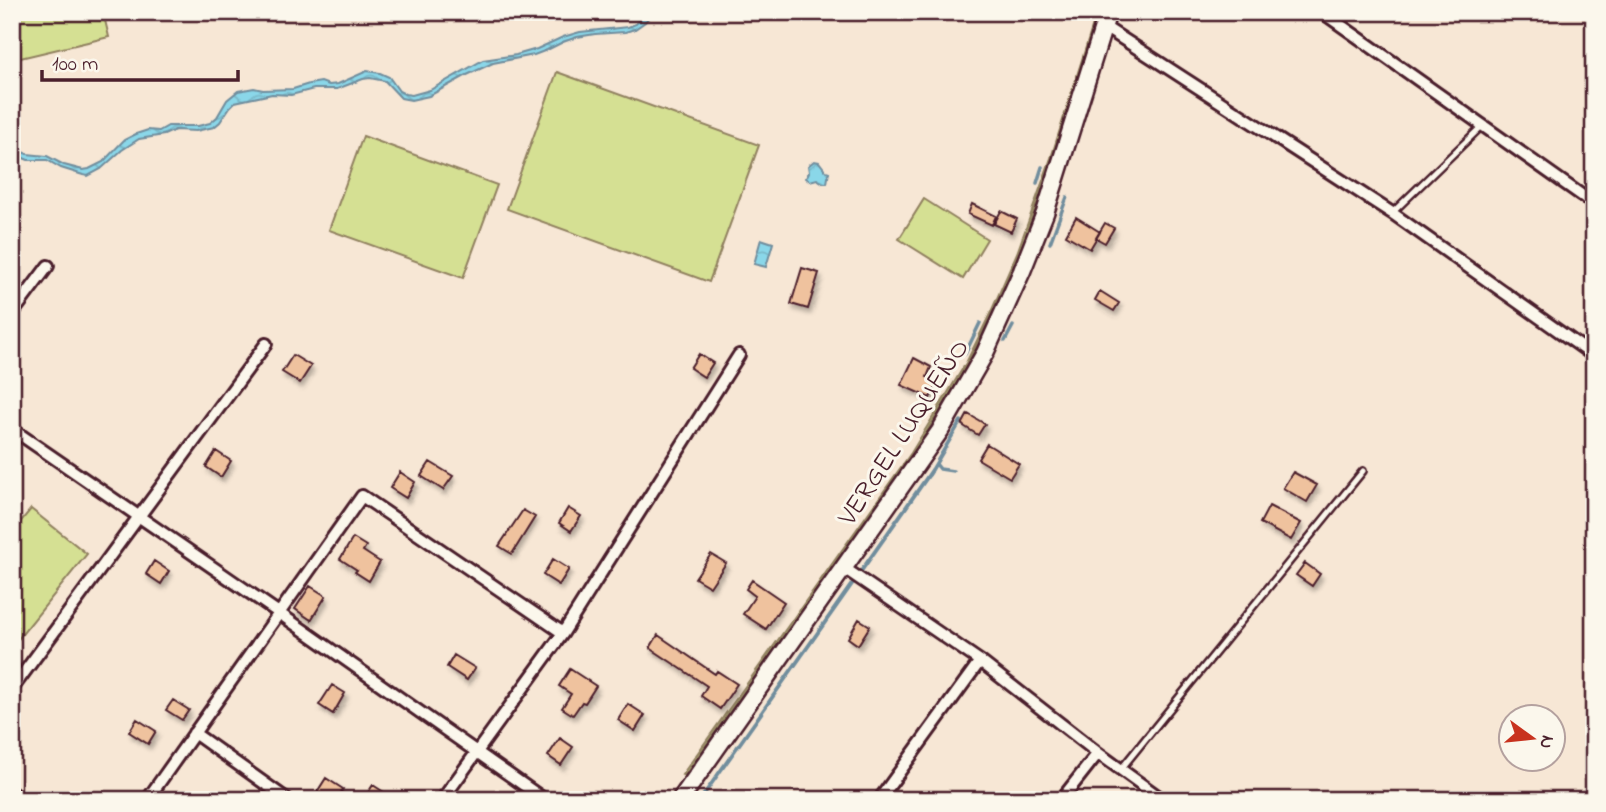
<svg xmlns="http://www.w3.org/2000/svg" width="1606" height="812" viewBox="0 0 1606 812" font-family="'Indie Flower',sans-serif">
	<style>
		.pitch { fill: #d5e093; stroke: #90805f; stroke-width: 2 }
		.water { fill: url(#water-waves); stroke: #708d9d; stroke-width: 2 }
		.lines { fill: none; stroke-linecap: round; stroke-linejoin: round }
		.stream { stroke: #708d9d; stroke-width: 3.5 }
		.building { fill: #efc29e; stroke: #4a1f2b; stroke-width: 2; filter: url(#shadow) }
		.lane-casing { stroke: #4a1f2b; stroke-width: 10 }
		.street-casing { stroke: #4a1f2b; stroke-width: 16 }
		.primary-casing { stroke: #4a1f2b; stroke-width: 21 }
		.lane { stroke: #fbf7ec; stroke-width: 5 }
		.street { stroke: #fbf7ec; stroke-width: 10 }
		.primary { stroke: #fbf7ec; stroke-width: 16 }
		.labels { text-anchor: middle; stroke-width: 6; stroke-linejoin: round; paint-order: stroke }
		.street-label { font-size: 28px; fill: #4a1f2b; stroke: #fbf7ec }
	</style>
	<defs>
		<pattern id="water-waves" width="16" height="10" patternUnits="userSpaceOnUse" patternTransform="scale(1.75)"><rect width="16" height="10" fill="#8ad7e9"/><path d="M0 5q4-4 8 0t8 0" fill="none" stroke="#79b8c8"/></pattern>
		<filter id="shadow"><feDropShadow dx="2.5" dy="4.5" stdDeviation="2" flood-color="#0004"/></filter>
	</defs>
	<rect width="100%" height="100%" fill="#f7e7d5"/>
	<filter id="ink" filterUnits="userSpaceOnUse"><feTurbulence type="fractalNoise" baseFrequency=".0143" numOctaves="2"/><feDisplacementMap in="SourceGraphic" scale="14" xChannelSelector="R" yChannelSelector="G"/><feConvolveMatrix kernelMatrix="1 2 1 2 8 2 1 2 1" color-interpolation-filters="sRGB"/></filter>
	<g filter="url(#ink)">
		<path class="pitch" d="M 12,12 L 103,12 L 109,37 L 12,60 Z
			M 1097,12 L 1100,12 L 1053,158 L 1019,254 L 968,364 L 913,454 L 684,776 L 682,775 L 911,453 L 966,363 L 991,312 L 1017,253 L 1051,158 Z
			M 557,72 L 759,145 L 709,282 L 507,209 Z
			M 363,136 L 497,185 L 463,278 L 329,230 Z
			M 924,199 L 987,239 L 963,279 L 899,239 Z
			M 31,509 L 87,554 L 15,643 L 12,640 L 12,532 Z"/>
		<path class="water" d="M 647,12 L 653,12 L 645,22 L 635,29 L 625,32 L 595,34 L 577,37 L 563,42 L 547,50 L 534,55 L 493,63 L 467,75 L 429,96 L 411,100 L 401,98 L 385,81 L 370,78 L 363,79 L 337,89 L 314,89 L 291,95 L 272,94 L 235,102 L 230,107 L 220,122 L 214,127 L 196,131 L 175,130 L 164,135 L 139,139 L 122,150 L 101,169 L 88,176 L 83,175 L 61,168 L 47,160 L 28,160 L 12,153 L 12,147 L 27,154 L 47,156 L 64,165 L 83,170 L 89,169 L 103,162 L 124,140 L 136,134 L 148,130 L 159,131 L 168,126 L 198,126 L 210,123 L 217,117 L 227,100 L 238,91 L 254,88 L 263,90 L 293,89 L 309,84 L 321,82 L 329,85 L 338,84 L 367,71 L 380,73 L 389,77 L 399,91 L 405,94 L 412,95 L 430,90 L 483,60 L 516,55 L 537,49 L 563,37 L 580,32 L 628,27 L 636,24 Z
			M 814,161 L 819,162 L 826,171 L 829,172 L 827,183 L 823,183 L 817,179 L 810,181 L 806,178 L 809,172 L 808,166 Z
			M 761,239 L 773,243 L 766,267 L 754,264 Z
			M 931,470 L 932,472 L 701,800 L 699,800 Z"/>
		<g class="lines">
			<path class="stream" d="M 1037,183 L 1042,167
				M 1050,243 L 1067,197
				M 1005,341 L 1013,326
				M 965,354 L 980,323
				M 936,464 L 940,469 L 953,471
				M 929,475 L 961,421"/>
		</g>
		<path class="building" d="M 972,204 L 996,216 L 992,225 L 968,214 Z
			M 1001,211 L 1017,219 L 1011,232 L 994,224 Z
			M 1076,217 L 1100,232 L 1090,249 L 1066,235 Z
			M 1105,223 L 1114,228 L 1105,243 L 1096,238 Z
			M 802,268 L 819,273 L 808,309 L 791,304 Z
			M 1100,291 L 1119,303 L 1114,311 L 1095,300 Z
			M 699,354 L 713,363 L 704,377 L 690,368 Z
			M 293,355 L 311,366 L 300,383 L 282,372 Z
			M 914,358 L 931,367 L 927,377 L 938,382 L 930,398 L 901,385 Z
			M 968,414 L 985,424 L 978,435 L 962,425 Z
			M 987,444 L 1019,464 L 1010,478 L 978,459 Z
			M 216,451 L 231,461 L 221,477 L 206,467 Z
			M 430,462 L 453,476 L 443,490 L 421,476 Z
			M 400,472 L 415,482 L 406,498 L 390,488 Z
			M 1293,472 L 1317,485 L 1307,502 L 1283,488 Z
			M 1269,506 L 1301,523 L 1291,540 L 1260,523 Z
			M 568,508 L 581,516 L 571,531 L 559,523 Z
			M 523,510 L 535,517 L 512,554 L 499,546 Z
			M 353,538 L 366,546 L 363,551 L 380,562 L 369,581 L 355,572 L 357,570 L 340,559 Z
			M 711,554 L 726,563 L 710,587 L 695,578 Z
			M 553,559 L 569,569 L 559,585 L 543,575 Z
			M 154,561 L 169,571 L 161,584 L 146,574 Z
			M 1305,563 L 1320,574 L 1312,586 L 1296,575 Z
			M 752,580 L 784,602 L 766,629 L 743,614 L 755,596 L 746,589 Z
			M 310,586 L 326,596 L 311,620 L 295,609 Z
			M 859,619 L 870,626 L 858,645 L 848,638 Z
			M 658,635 L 715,674 L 717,671 L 737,684 L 720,709 L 701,696 L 707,686 L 650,648 Z
			M 454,655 L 475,668 L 467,680 L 447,667 Z
			M 570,669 L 596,686 L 585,703 L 582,702 L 573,715 L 562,708 L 571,694 L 559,686 Z
			M 332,685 L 345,693 L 333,714 L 319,705 Z
			M 173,700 L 189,710 L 182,720 L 166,710 Z
			M 628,704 L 645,715 L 635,731 L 618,720 Z
			M 137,719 L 156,731 L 148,744 L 129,732 Z
			M 560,738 L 573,747 L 561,765 L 548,756 Z
			M 326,778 L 343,789 L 336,800 L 312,800 Z
			M 373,785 L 396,800 L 363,800 Z"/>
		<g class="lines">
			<defs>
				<path id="lane" d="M 1392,213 L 1483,125
					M 1121,769 L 1363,471
					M 1582,800 L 1594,786"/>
				<path id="street" d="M 1322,12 L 1594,204
					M 1103,26 L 1392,213 L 1594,356
					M 12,314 L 48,266
					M 12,429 L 279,613 L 545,800
					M 844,568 L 980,661 L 1098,753 L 1163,800
					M 12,689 L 266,344
					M 194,733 L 288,800
					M 12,793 L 21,800
					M 147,800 L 362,496 L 563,633
					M 442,800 L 563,633 L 739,355
					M 879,800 L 980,661
					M 1061,800 L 1098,753"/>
				<path id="primary" d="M 680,800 L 940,431 L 985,353 L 1022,271 L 1045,213 L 1108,12"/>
			</defs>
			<use href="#lane" class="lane-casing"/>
			<use href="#street" class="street-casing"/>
			<use href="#primary" class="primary-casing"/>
			<use href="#lane" class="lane"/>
			<use href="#street" class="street"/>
			<use href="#primary" class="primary"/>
		</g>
	</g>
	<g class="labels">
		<g class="street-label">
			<text transform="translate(902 431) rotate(-57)" y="10">VERGEL LUQUEÑO</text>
		</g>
	</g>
	<rect width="1606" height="812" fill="none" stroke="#fbf7ec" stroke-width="42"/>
	<rect x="21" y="21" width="1564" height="770" fill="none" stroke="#4a1f2b" stroke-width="2.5" filter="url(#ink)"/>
	<g transform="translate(1532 738) rotate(105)"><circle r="33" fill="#fbf7ec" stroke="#b4a19f" stroke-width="2"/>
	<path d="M0-5L12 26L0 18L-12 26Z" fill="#c8321e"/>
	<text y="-10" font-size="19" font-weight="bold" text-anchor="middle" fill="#4a1f2b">N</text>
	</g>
	<path d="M42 70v10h196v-10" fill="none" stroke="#4a1f2b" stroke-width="3.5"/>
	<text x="52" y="70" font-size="21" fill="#4a1f2b" stroke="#fbf7ec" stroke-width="5" paint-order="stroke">100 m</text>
</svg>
